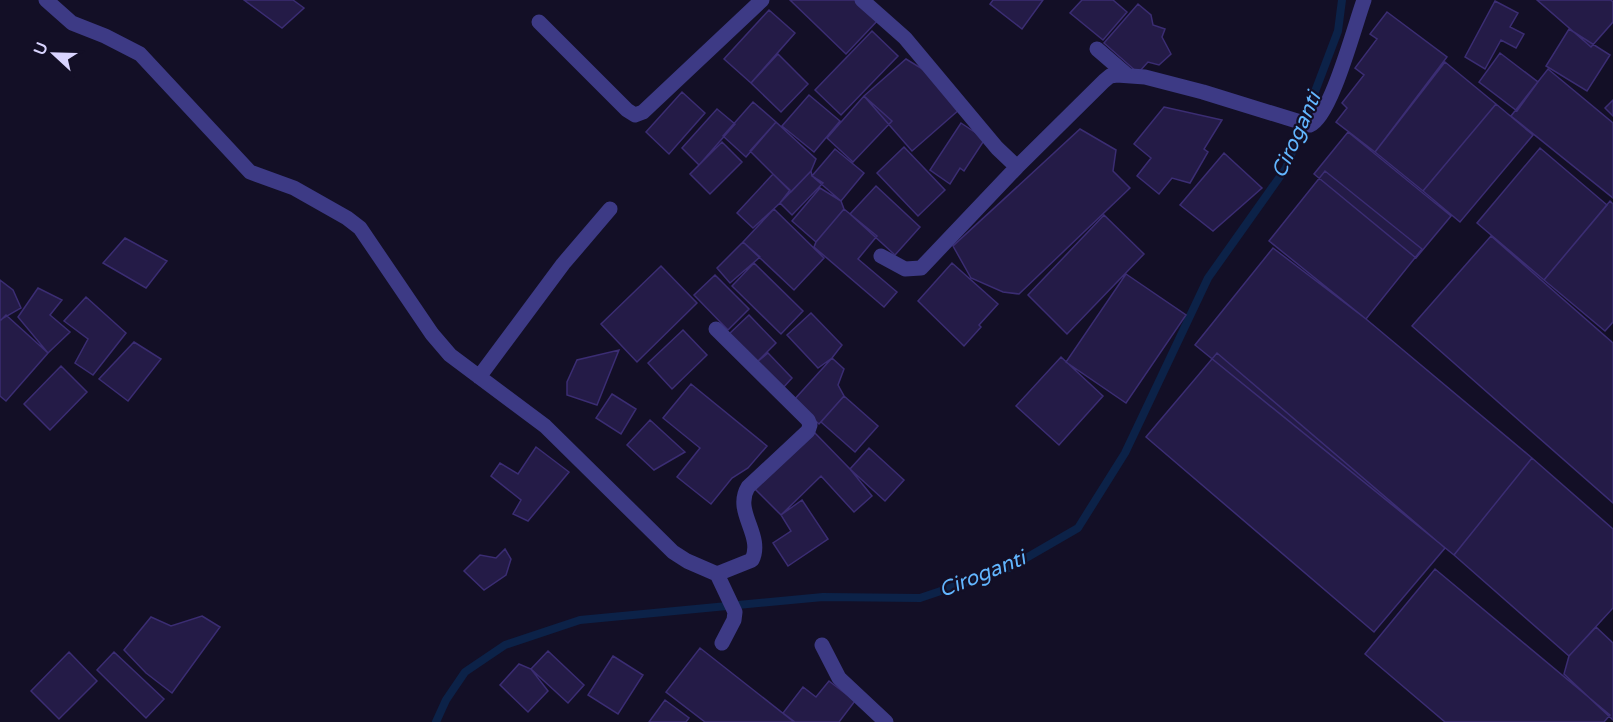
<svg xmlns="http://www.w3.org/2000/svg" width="1613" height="722" viewBox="0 0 1613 722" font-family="'Varela Round',sans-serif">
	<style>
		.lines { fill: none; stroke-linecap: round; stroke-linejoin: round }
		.stream { stroke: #0c2248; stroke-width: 8 }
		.building { fill: #241b47; stroke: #3b2d73; stroke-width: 1.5 }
		.street { stroke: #3d3a85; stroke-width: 15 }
		.labels { text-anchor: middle; stroke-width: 4.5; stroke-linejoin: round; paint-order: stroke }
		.water-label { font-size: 21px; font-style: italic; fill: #62b6ff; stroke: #130f26 }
	</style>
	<rect width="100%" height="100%" fill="#130f26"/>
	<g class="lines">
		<path class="stream" d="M 436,722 L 446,700 L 465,672 L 505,645 L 580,620 L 823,597 L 920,598 L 1009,568 L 1078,528 L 1125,453 L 1208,278 L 1286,168 L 1338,31 L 1342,0"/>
	</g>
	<path class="building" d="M 244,0 L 293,0 L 304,8 L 282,28 Z
		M 790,0 L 857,0 L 879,19 L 846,54 Z
		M 993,0 L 1043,0 L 1022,29 L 990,4 Z
		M 1082,0 L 1113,0 L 1127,12 L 1103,40 L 1070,13 Z
		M 1537,0 L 1611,0 L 1613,2 L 1613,22 L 1591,47 Z
		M 1495,1 L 1518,13 L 1510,27 L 1524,34 L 1516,48 L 1501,40 L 1485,69 L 1465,57 Z
		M 1138,4 L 1151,15 L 1153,25 L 1165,29 L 1162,37 L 1171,54 L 1159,65 L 1148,62 L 1138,73 L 1104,43 Z
		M 769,10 L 795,33 L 751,83 L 724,59 Z
		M 1387,12 L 1447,57 L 1375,152 L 1336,122 L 1347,108 L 1342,103 L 1364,75 L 1355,68 L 1377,39 L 1370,34 Z
		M 1569,29 L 1610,55 L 1587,91 L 1546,66 Z
		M 872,31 L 898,56 L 841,115 L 815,90 Z
		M 1500,53 L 1538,82 L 1517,111 L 1479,82 Z
		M 778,54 L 808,84 L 781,112 L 751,83 Z
		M 906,59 L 929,73 L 960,109 L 912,151 L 864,96 Z
		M 1445,62 L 1496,104 L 1423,191 L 1375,152 Z
		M 1548,69 L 1613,123 L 1613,198 L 1511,116 Z
		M 682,92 L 705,113 L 669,154 L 646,132 Z
		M 809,95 L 840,121 L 814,152 L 782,126 Z
		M 864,96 L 892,121 L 853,162 L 827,138 Z
		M 1613,100 L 1613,116 L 1605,108 Z
		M 753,102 L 776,122 L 746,157 L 723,136 Z
		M 1496,104 L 1533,135 L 1460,222 L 1423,191 Z
		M 1164,107 L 1222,120 L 1204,149 L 1208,152 L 1190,183 L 1172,178 L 1159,194 L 1137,176 L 1151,158 L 1134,144 Z
		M 717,109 L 735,124 L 699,165 L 682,148 Z
		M 776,122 L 816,159 L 811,171 L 791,192 L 750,151 Z
		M 961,123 L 985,139 L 964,171 L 960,168 L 950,184 L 930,170 Z
		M 1080,129 L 1116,150 L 1113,171 L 1130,188 L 1019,294 L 1003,292 L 971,278 L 953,246 Z
		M 1348,132 L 1451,216 L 1416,258 L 1314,174 Z
		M 722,142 L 742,162 L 710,194 L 690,174 Z
		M 904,147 L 945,190 L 918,216 L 877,173 Z
		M 1540,148 L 1607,205 L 1544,280 L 1477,223 Z
		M 835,149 L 864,173 L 841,201 L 812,176 Z
		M 1224,153 L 1262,188 L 1213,231 L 1180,205 Z
		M 811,171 L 812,176 L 823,183 L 792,215 L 780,203 Z
		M 1325,171 L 1422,249 L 1366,319 L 1269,241 Z
		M 773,174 L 790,190 L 780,203 L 753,228 L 737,213 Z
		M 876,186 L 920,227 L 895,255 L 850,214 Z
		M 820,188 L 841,201 L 844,209 L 816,242 L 792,221 Z
		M 1610,201 L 1613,204 L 1613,322 L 1605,331 L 1544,280 Z
		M 774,209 L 824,258 L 794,290 L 743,242 Z
		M 844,209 L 877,236 L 858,259 L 897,292 L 884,307 L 814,247 L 816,242 Z
		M 1104,215 L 1144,254 L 1067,334 L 1028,295 Z
		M 1491,236 L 1613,343 L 1613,503 L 1412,326 Z
		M 125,238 L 167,261 L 146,288 L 103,263 Z
		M 743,242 L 760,257 L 730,283 L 717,268 Z
		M 1273,248 L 1366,319 L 1532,458 L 1454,555 L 1195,345 Z
		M 754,263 L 803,311 L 781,334 L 732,286 Z
		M 952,263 L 998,304 L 979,325 L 981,327 L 964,346 L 918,301 Z
		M 661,266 L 697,303 L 637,362 L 601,324 Z
		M 1126,274 L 1186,315 L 1126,403 L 1066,362 Z
		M 715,275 L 749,309 L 728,330 L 694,295 Z
		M 0,280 L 13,290 L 21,308 L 0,320 Z
		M 38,288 L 62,300 L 50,315 L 70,332 L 48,353 L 18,317 Z
		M 86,297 L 126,333 L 93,375 L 75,363 L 88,339 L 64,321 Z
		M 811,313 L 842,345 L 832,358 L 818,368 L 787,335 Z
		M 6,315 L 48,353 L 6,401 L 0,396 L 0,321 Z
		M 749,315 L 776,343 L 756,363 L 728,335 Z
		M 683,330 L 707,355 L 672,389 L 648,363 Z
		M 134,342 L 161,359 L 128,401 L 99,379 Z
		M 619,350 L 597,405 L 567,395 L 567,382 L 577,360 Z
		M 768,353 L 792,378 L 782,389 L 756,363 Z
		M 1217,353 L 1445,548 L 1374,632 L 1146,437 Z
		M 1061,357 L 1103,396 L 1059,445 L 1016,406 Z
		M 832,358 L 844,369 L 838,385 L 844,396 L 819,424 L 793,401 Z
		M 61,366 L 87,392 L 50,430 L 24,404 Z
		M 691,384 L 767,446 L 748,468 L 732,478 L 711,504 L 677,477 L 700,448 L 663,418 Z
		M 612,394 L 636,409 L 621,434 L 596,418 Z
		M 844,396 L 878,426 L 855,452 L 821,422 Z
		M 650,420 L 685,452 L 654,470 L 627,445 Z
		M 814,432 L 850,469 L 872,496 L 854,512 L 821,476 L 781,515 L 754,488 Z
		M 536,447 L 569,472 L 528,521 L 513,514 L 521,500 L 491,476 L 500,463 L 518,474 Z
		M 869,448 L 904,480 L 885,501 L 850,469 Z
		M 1532,458 L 1613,529 L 1613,608 L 1569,656 L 1454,555 Z
		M 802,500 L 828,539 L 788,566 L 773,543 L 791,531 L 781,515 Z
		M 505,549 L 511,559 L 506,575 L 484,590 L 464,571 L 480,555 L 496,558 Z
		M 1435,569 L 1610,715 L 1604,722 L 1445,722 L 1365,654 Z
		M 202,616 L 220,627 L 172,693 L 146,673 L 124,650 L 151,617 L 171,626 Z
		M 1596,627 L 1613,643 L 1613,720 L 1564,674 L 1569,656 Z
		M 700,648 L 794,722 L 705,722 L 666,692 Z
		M 548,651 L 584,685 L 568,703 L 531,669 Z
		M 69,652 L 97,681 L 59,719 L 31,691 Z
		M 114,652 L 164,699 L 146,718 L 97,670 Z
		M 613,656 L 643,675 L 618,714 L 588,695 Z
		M 519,664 L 531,669 L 548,691 L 528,712 L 500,685 Z
		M 829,681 L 855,701 L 839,722 L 795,722 L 783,713 L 803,687 L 816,697 Z
		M 665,700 L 689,718 L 686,722 L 649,722 Z"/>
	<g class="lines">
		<path class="street" d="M 46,0 L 72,23 L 105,36 L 140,54 L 250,172 L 294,188 L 347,218 L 360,228 L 432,334 L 450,355 L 545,426 L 673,552 L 687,561 L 717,574 L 735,612 L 734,620 L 722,643
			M 862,0 L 905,38 L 997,148 L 1017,167 L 1104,81 L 1110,76 L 1117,75 L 1145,77 L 1203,92 L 1310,125 C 1331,117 1355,24 1364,0
			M 539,22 L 627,110 L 635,115 L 643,112 L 762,0
			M 1097,49 L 1126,74
			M 881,256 L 905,269 L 921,268 L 1017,167
			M 716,329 L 808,420 L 810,425 L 808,431 L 748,487 C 733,512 764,535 752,560 L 717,574
			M 479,377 L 563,264 L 610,209
			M 822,645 L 839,678 L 886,722"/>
	</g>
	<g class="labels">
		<g class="water-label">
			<text transform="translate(1296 135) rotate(-66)" y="7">Ciroganti</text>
			<text transform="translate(982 574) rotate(-22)" y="7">Ciroganti</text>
		</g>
	</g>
	<g transform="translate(54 54) rotate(292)" stroke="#130f26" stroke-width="4.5" paint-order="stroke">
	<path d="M0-4.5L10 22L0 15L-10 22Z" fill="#d9d4ff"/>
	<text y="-9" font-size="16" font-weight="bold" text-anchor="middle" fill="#d9d4ff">U</text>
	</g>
</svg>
